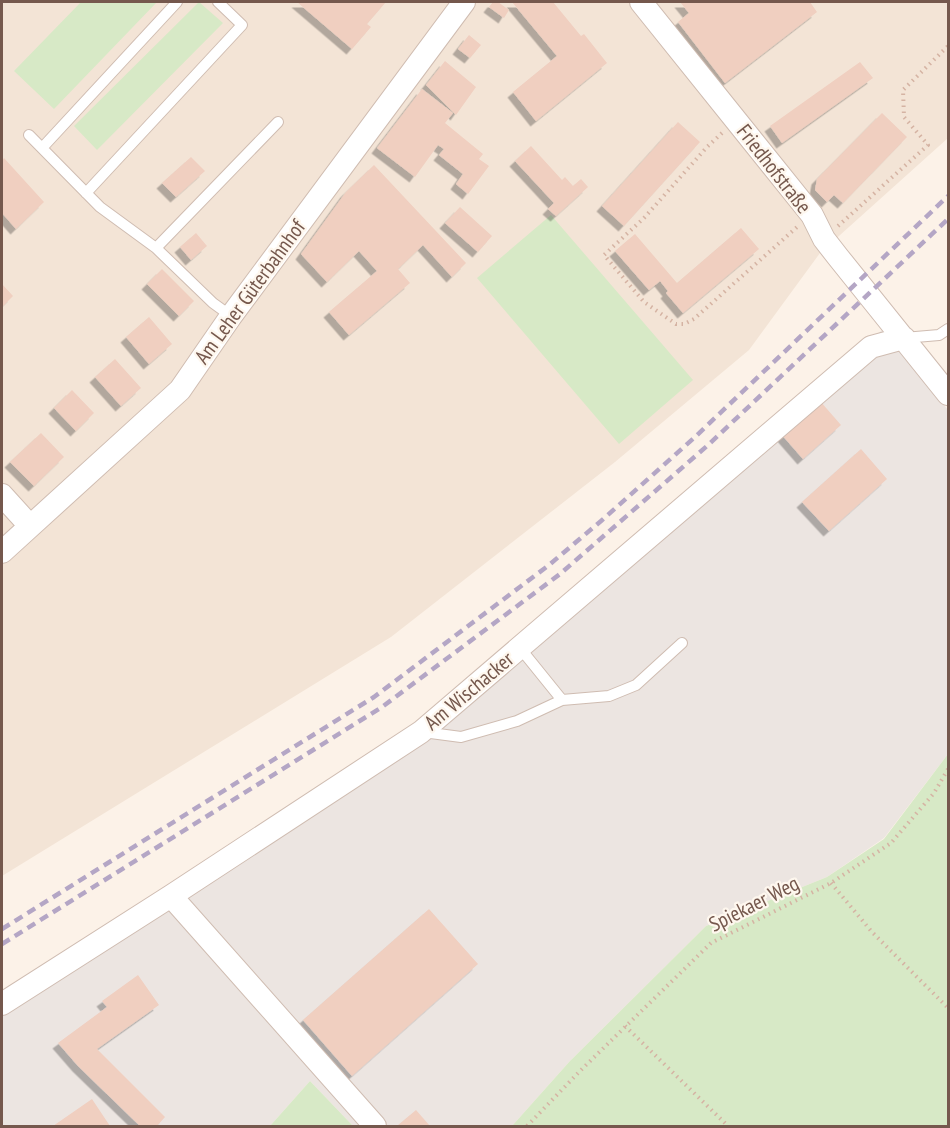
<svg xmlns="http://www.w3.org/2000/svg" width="950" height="1128" viewBox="0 0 950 1128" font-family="'PT Sans Narrow',sans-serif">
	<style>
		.residential { fill: #f3e4d6 }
		.industrial { fill: #ece5e1 }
		.green { fill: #d7e9c6 }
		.building { fill: #f0cfc0; filter: url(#shadow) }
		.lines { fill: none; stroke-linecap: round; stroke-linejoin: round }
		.service-casing { stroke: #cfbcb1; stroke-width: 12 }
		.minor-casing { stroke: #cfbcb1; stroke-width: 24 }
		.path { stroke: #d5b3a3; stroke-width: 4; stroke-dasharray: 1.5 4.5; stroke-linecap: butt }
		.service { stroke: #fff; stroke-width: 10 }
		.minor { stroke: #fff; stroke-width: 22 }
		.rail { stroke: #b4a6c5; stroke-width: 4.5; stroke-dasharray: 9 6; stroke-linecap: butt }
		.labels { text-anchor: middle; stroke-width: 4.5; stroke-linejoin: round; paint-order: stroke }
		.street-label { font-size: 21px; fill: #75584d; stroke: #fef7ee }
	</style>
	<defs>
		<filter id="shadow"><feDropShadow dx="-5.5" dy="5.5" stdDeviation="0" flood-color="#0004"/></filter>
	</defs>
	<rect width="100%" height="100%" fill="#fcf2e8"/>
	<path class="residential" d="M 2,2 L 948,2 L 948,138 L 820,253 L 749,350 L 615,462 L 391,637 L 2,876 Z"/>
	<path class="industrial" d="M 882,330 L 948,410 L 948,754 L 884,838 L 827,877 L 706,926 L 570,1061 L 512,1126 L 353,1126 L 310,1081 L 270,1126 L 2,1126 L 2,998 L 413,736 Z"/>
	<path class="green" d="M 81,2 L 157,2 L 54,109 L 14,71 Z
		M 199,2 L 223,23 L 97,150 L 74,126 Z
		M 551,215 L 693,380 L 619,444 L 477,278 Z
		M 948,754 L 948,1126 L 512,1126 L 570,1061 L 706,926 L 827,877 L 884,839 Z
		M 310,1081 L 353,1126 L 270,1126 Z"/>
	<path class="building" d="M 297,2 L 386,2 L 367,24 L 371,27 L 352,49 Z
		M 493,2 L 498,2 L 509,10 L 504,18 L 489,7 Z
		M 512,2 L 553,2 L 581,36 L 584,34 L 607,63 L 536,121 L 513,92 L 557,56 Z
		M 680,2 L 810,2 L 817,12 L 725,83 L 678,22 L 689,13 Z
		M 469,35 L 481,45 L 470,58 L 458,49 Z
		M 445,61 L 476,87 L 456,115 L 426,85 Z
		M 860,62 L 873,78 L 782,143 L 770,126 Z
		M 422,89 L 453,113 L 445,123 L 483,154 L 479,159 L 489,166 L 468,194 L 456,184 L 463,174 L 439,155 L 444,149 L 438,145 L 415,177 L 377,148 Z
		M 882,113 L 907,137 L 843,203 L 834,195 L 827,202 L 815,190 L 817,179 Z
		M 678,122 L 700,142 L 624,226 L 602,206 Z
		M 531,146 L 562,180 L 565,177 L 573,186 L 581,179 L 588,187 L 556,216 L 548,209 L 554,203 L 515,161 Z
		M 191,157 L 205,171 L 176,197 L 162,183 Z
		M 4,158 L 44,202 L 16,229 L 2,213 L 2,161 Z
		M 374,165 L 466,263 L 452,277 L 423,245 L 398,269 L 410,283 L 349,335 L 329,312 L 377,271 L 359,251 L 327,282 L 301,254 L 346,192 Z
		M 460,207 L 492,236 L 478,252 L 445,223 Z
		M 741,228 L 759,249 L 683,313 L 666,293 L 668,291 L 660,281 L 649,290 L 615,251 L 635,234 L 677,283 Z
		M 196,233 L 207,246 L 191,260 L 180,247 Z
		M 162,269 L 194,301 L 179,316 L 147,284 Z
		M 2,284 L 13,296 L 2,307 Z
		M 149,317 L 172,344 L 149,364 L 126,337 Z
		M 115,359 L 141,388 L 121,406 L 95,377 Z
		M 72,390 L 94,413 L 76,431 L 54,408 Z
		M 820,401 L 841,425 L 803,459 L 782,435 Z
		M 41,433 L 64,457 L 34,486 L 10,462 Z
		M 861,449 L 887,479 L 829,531 L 802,502 Z
		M 429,909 L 478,964 L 352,1076 L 303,1020 Z
		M 138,975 L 159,1005 L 97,1049 L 165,1117 L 157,1126 L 140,1126 L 78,1066 L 58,1043 L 107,1007 L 102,1001 Z
		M 92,1099 L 110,1126 L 53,1126 Z
		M 416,1110 L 430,1126 L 397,1126 Z"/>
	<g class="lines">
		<defs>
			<path id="service" d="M 29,135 L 100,207 L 156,248 L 213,303 L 231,316
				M 42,148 L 177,2
				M 86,193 L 242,25 L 218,2
				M 156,248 L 278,122
				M 904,338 L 939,335 L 948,329
				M 520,648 L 562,700
				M 423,732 L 461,737 L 517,721 L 562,700 L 609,696 L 636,685 L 682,643"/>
			<path id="minor" d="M 641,2 L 812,215 L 824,239 L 838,257 L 948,394
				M 2,495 L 30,526
				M 2,552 L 180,390 L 231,316 L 464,2
				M 171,896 L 375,1126
				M 2,1004 L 171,896 L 421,732 L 871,347 L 904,338"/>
		</defs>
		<use href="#service" class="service-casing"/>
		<use href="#minor" class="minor-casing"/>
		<path class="path" d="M 722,133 L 707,147 L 644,218 L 604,255 L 644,302 L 676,324 L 684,324 L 694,319 L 797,227
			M 838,226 L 928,145 L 904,117 L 903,90 L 948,46
			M 831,883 L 872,932 L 948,1008
			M 625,1026 L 728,1126
			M 527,1126 L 580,1071 L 711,943 L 831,883 L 891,843 L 934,793 L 948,769"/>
		<use href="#service" class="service"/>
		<use href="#minor" class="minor"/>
		<path class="rail" d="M 2,929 L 374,697 L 549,565 L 601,521 L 695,437 L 948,196
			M 2,944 L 382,707 L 560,574 L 707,446 L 948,219"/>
	</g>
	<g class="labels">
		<g class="street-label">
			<text transform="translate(774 169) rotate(52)" y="7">Friedhofstraße</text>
			<text transform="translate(250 292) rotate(-54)" y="7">Am Leher Güterbahnhof</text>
			<text transform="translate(469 691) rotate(-40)" y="7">Am Wischacker</text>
			<text transform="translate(754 904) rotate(-27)" y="7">Spiekaer Weg</text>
		</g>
	</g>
	<rect width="950" height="1128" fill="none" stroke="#75584d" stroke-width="6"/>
</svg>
